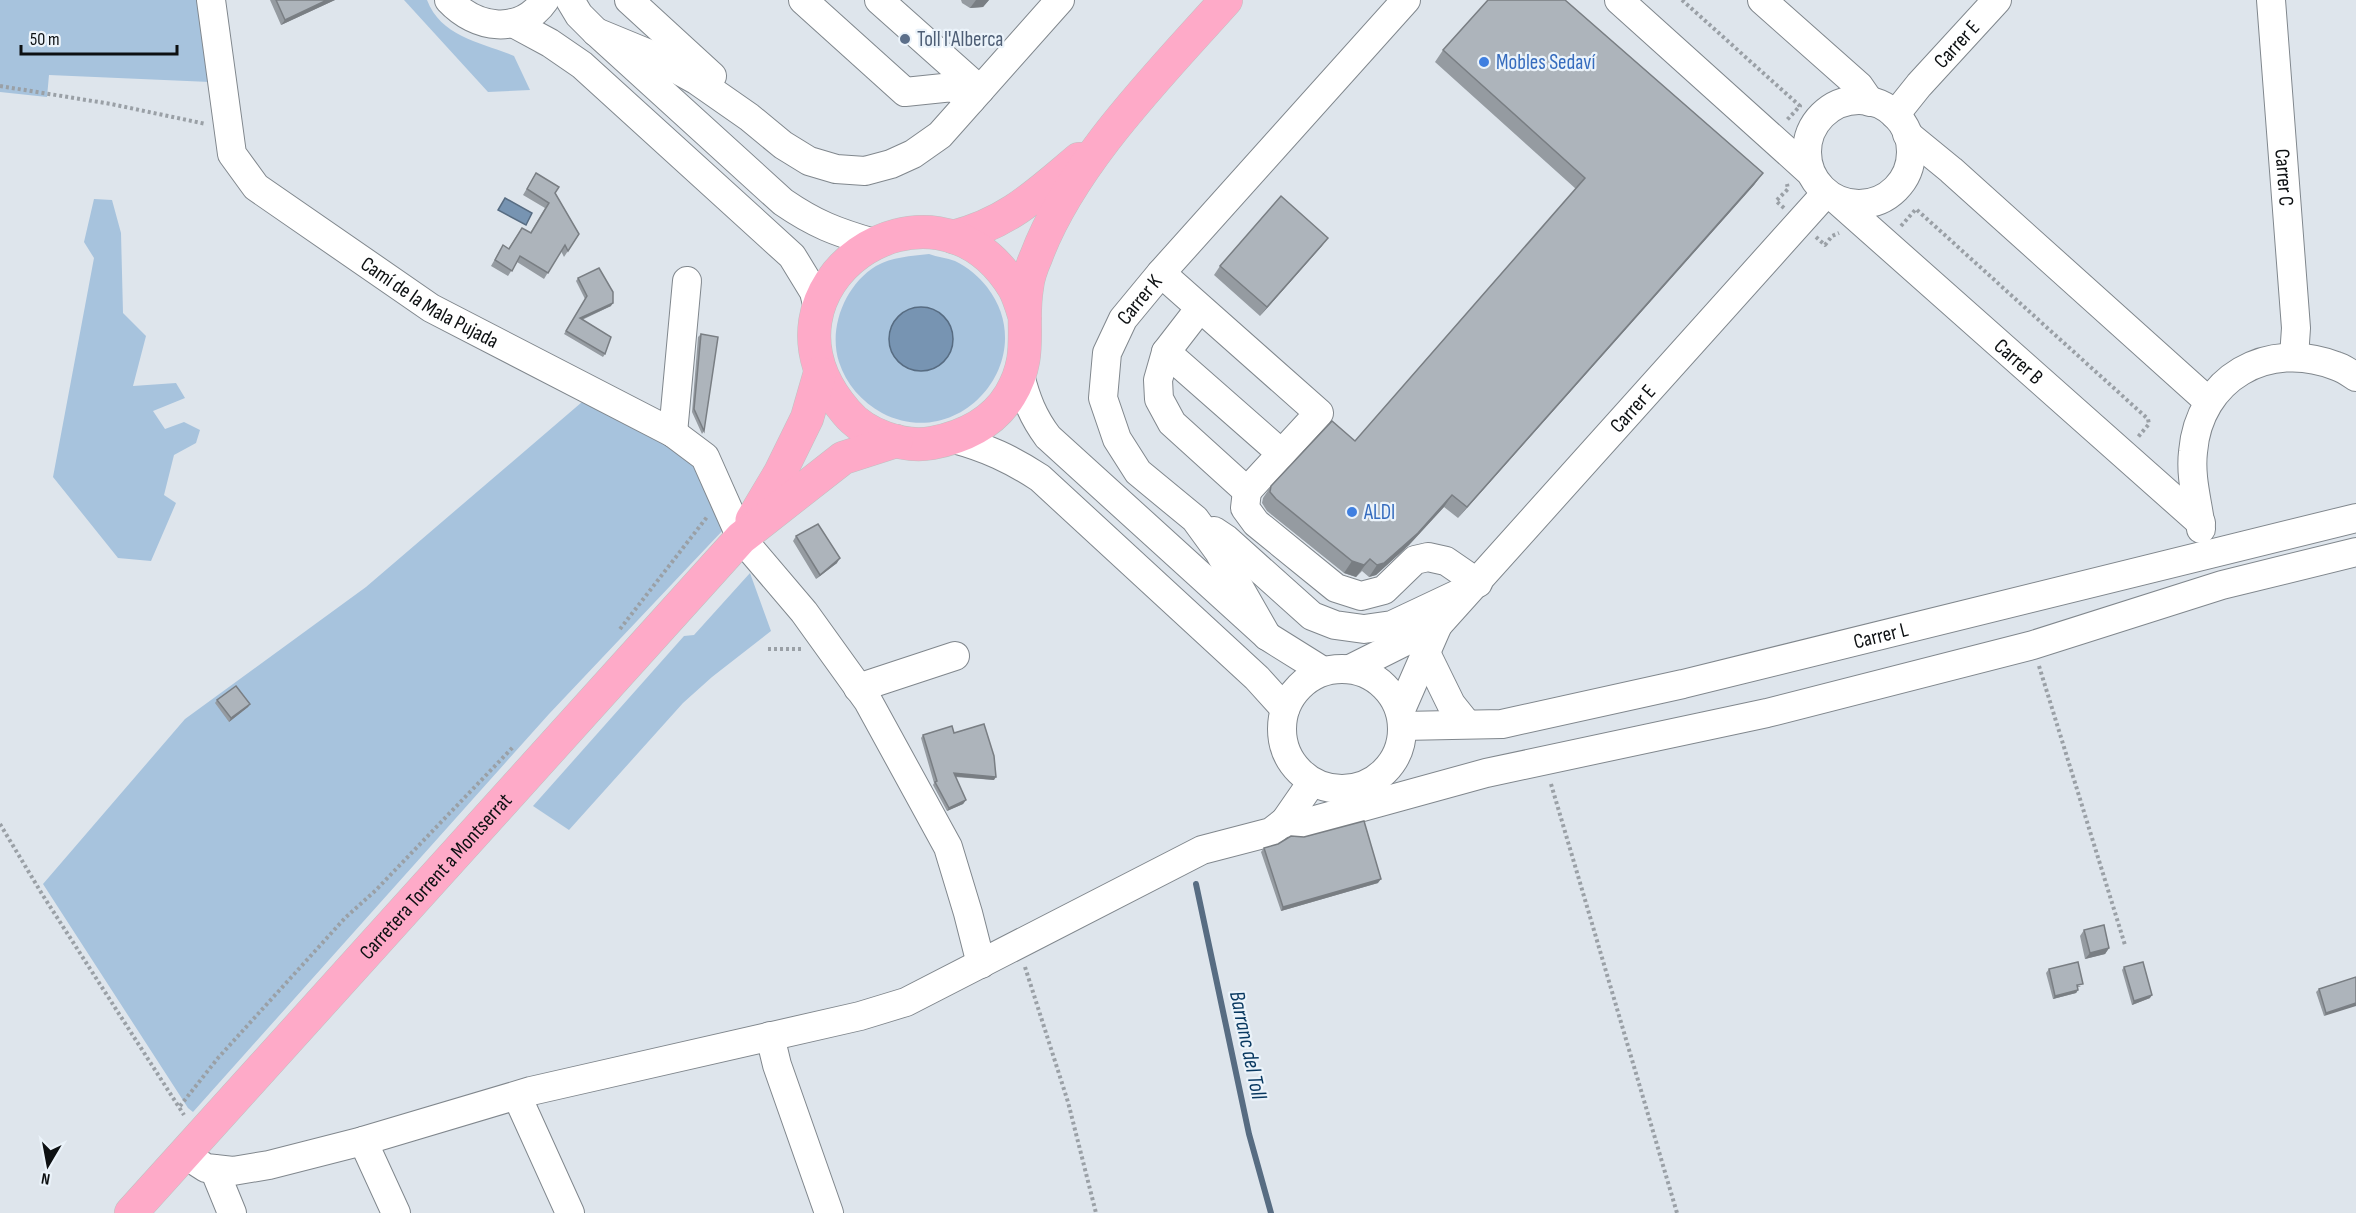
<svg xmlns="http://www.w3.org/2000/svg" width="2356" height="1213" viewBox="0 0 2356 1213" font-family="'Sofia Sans Condensed',sans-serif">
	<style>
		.green { fill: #a7c3dd }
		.water { fill: #7794b2; stroke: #576c82; stroke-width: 1.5 }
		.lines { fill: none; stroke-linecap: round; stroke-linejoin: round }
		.stream { stroke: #576c82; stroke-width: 6 }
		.minor-casing { stroke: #80878d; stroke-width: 30 }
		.major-casing { stroke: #c0c1c1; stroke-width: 34 }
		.path { stroke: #9aa0a6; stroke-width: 4; stroke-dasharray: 3 3; stroke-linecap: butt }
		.minor { stroke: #fff; stroke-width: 28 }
		.major { stroke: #feaac8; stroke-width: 33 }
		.wall { fill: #959ba1 }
		.shaded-wall { fill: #797e83 }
		.building { fill: #adb4bb; stroke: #797e83; stroke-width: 1.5 }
		.service-dot { fill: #5c6f8a; stroke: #ebf3fa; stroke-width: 2 }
		.shop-dot { fill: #3f7fe0; stroke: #ebf3fa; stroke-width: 2 }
		.labels { text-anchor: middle; stroke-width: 4.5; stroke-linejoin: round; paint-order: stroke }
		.service-label { font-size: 21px; fill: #4e5e75; stroke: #ebf3fa; text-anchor: start }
		.street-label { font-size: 21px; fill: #0d1012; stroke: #ebf3fa }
		.shop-label { font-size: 21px; fill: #366cbe; stroke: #ebf3fa; text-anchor: start }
		.water-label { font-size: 22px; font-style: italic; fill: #07375f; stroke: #ebf3fa }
	</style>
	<rect width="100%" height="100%" fill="#dee5ec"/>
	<path class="green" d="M 0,0 L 203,0 L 210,82 L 49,75 L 47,97 L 0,92 Z
		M 404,0 L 427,0 C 441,37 481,42 514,56 L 530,90 L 488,92 Z
		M 94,199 L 112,200 L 121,233 L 123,313 L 146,336 L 133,386 L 176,383 L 185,398 L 153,411 L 165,429 L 184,422 L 200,430 L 196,443 L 174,455 L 164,495 L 176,503 L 151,561 L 118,558 L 53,477 L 94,258 L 84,242 Z
		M 929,254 C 937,257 947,258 955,261 C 968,267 979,277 987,287 C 1042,358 961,454 882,413 C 862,402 846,384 839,362 C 828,328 845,285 876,266 C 892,257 911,256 929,254 Z
		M 589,396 L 685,446 L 725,528 L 549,714 L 193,1112 L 188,1108 L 43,884 L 185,719 L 366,587 Z
		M 750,573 L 771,631 L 712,677 L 683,703 L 569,830 L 533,806 L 684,636 L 694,635 Z"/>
	<path class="water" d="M 505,198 L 532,213 L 526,225 L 498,210 Z
		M889 339a32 32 0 1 1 64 0a32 32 0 1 1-64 0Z"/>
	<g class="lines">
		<path class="stream" d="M 1196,884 L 1249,1134 L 1271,1213"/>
		<defs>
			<g id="minor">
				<path id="s1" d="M 211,0 L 232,154 L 256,187 L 431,308 L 673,433 L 705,457 L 741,538 L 804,612 L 868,701 L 948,847 L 968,913 L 981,964"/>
				<path d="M 449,0 C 476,29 520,36 545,0"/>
				<path d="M 570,0 L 579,15 L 596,32 L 783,202 C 815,224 836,232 874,243"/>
				<path d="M 629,0 L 712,76"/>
				<path d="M 803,0 L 905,92 L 953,87 L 971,100"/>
				<path d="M 879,0 L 980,90"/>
				<path d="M 1619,0 L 1810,172"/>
				<path d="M 1762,0 L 1859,86 L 1870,102"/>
				<path id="s2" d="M 2271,0 L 2296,328 L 2294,357"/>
				<path d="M 513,23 L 550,43 L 582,65 L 792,256 L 814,292 L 818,308"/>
				<path d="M 596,32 L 647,53 L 696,80 L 749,117 L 783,145 L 809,161 L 836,169 L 865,171 L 891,164 L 913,154 L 940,135 L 1060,0"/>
				<circle cx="1859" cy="152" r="52"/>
				<path id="s3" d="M 1895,115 L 1919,85 L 1997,0"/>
				<path d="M 1907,134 L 1951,170 L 2208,401"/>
				<path id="s4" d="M 1837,200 L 2201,523"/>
				<path d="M 1161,273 L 1319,413 L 1247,491 L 1172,423 L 1159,399 L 1158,380 L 1166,352 L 1200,308"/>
				<path d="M 1166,352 L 1282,454"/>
				<path d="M 1020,375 C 1026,399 1033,417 1048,437 L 1267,636 L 1323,671"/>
				<path d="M 673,433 L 687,281"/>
				<path d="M 954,439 C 987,448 1011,459 1040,478 L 1257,678 L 1285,709"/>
				<path d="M 1247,491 L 1245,508 L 1256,523 L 1336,588 L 1361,596 L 1384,590 L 1415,560 L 1428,557 L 1446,561 L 1478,583"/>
				<path d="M 2201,529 C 2198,503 2190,478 2193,452 C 2199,378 2268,339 2336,366 C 2343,368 2350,373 2356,377"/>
				<path d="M 1214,531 L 1226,539 L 1312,616 L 1335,625 L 1364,629 L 1392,625 L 1462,592"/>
				<path id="s5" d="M 1267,636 L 1219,552 L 1195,519 L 1138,472 L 1117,439 L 1103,398 L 1107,353 L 1123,319 L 1161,273 L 1406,0"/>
				<path d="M 1426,653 L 1451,704 L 1467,724"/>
				<circle cx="1342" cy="729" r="60"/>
				<path d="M 1350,669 L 1438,625"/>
				<path d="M 858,688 L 955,656"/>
				<path id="s6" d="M 1400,712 L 1438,625 L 1826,193"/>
				<path id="s7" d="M 1402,726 L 1502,724 L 1683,684 L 2356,518"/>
				<path d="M 1285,821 L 1297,825 L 1486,773 L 1767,713 L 2033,645 L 2222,585 L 2356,552"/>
				<path d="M 770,1036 L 777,1065 L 829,1213"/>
				<path d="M 517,1096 L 570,1213"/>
				<path d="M 363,1141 L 396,1213"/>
				<path d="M 184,1154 L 206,1168 L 233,1171 L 269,1165 L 363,1141 L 531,1091 L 860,1016 L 906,1002 L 1202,850 L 1271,832 L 1285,821 L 1312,782"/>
				<path d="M 214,1169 L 232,1213"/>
			</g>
			<g id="major">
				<path d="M 953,237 C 1008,223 1036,195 1079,159"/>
				<path d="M 1025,318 C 1022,308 1019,297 1014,288 C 933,154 738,287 846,412 C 865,435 903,448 932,443 C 963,437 993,423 1010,395 C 1034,355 1020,328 1027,287 C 1028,277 1032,266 1036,257 C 1071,163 1160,74 1226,0"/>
				<path d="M 752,520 L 780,473 L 807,418 L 820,373"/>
				<path id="s8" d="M 131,1213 L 741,538 L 843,458 L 896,441"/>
			</g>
		</defs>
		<use href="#minor" class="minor-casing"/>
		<use href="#major" class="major-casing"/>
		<path class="path" d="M 1682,0 L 1800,106 L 1786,121
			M 0,86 L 111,104 L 206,124
			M 1784,208 L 1776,201 L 1788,189 L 1787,184
			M 1901,226 L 1916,209 L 2148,419 L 2149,424 L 2138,437
			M 1816,237 L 1825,245 L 1832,236 L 1839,233
			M 620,629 L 707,517
			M 768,649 L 801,649
			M 2039,666 L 2125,945
			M 1551,784 L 1677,1213
			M 0,824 L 42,894 L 184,1115
			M 1025,967 L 1068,1102 L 1096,1213
			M 180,1106 L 218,1058 L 345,918 L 376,890 L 514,746"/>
		<use href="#minor" class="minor"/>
		<use href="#major" class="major"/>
	</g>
	<path class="wall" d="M 270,0 L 335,0 L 281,25 Z
		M 961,0 L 989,0 L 983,7 L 970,8 L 962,3 Z
		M 1443,50 L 1763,173 L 1754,185 L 1458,518 L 1444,507 L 1409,545 L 1376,575 L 1369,577 L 1362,571 L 1356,577 L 1344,573 L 1267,511 L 1262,503 L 1263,498 L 1271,486 L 1355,441 L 1576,189 L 1435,62 Z
		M 536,173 L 555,193 L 579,234 L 564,257 L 561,251 L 544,279 L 517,262 L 508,276 L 491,266 L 503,245 L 508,249 L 522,228 L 530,233 L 545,208 L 523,195 Z
		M 1328,238 L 1321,247 L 1260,316 L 1214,275 L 1220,266 Z
		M 578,278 L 611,306 L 582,320 L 605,354 L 603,357 L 564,334 L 585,299 L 576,281 Z
		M 701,334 L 704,431 L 702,434 L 692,412 L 698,337 Z
		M 796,536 L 837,563 L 816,579 L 793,541 Z
		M 217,700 L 250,704 L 248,707 L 229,722 L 215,703 Z
		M 954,733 L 994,780 L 955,777 L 966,800 L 963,804 L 947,811 L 933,785 L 934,783 L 921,738 L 923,735 Z
		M 1264,848 L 1378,883 L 1281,911 L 1261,852 Z
		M 2084,930 L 2109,948 L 2105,954 L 2085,959 L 2080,936 Z
		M 2124,967 L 2150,998 L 2132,1005 L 2122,970 Z
		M 2049,969 L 2081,987 L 2078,987 L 2078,990 L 2076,993 L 2053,999 L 2046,973 Z
		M 2356,977 L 2324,1016 L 2316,992 L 2319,989 Z"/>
	<path class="shaded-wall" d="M 327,0 L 335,0 L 281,25 L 285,20 Z
		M 976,0 L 989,0 L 983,7 L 970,8 Z
		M 1763,173 L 1754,185 L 1458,518 L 1467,507 Z
		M 1328,238 L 1321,247 L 1260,316 L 1267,307 Z
		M 613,303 L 611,306 L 578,321 L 580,318 Z
		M 1452,495 L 1444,507 L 1409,545 L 1376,575 L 1369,577 L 1377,565 Z
		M 840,558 L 837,563 L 816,579 L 820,575 Z
		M 1370,559 L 1356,577 L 1344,573 L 1352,561 Z
		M 250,704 L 248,707 L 229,722 L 231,718 Z
		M 954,773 L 996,777 L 994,780 L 951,776 Z
		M 966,800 L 963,804 L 947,811 L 949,808 Z
		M 1381,879 L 1378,883 L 1281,911 L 1283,907 Z
		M 2109,948 L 2105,954 L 2085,959 L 2090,953 Z
		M 2078,990 L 2076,993 L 2053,999 L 2055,996 Z
		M 2152,995 L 2150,998 L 2132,1005 L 2134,1001 Z
		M 2356,1003 L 2356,1006 L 2324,1016 L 2326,1013 Z"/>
	<path class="building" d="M 276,0 L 327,0 L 285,20 Z
		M 1488,0 L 1565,0 L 1763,173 L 1467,507 L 1452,495 L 1418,533 L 1384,563 L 1377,565 L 1370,559 L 1364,565 L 1352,561 L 1276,499 L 1270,492 L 1271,486 L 1332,421 L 1355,441 L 1585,178 L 1443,50 Z
		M 536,173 L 559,187 L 555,193 L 579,234 L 568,251 L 565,245 L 548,273 L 520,256 L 512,271 L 495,260 L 503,245 L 509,249 L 522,228 L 531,233 L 549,203 L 527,189 Z
		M 1281,196 L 1328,238 L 1267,307 L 1220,266 Z
		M 599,268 L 613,292 L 613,303 L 580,318 L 611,337 L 605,354 L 566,331 L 587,296 L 578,278 Z
		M 701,334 L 718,337 L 704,431 L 694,409 Z
		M 818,524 L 840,558 L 820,575 L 796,536 Z
		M 236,686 L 250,704 L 231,718 L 217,700 Z
		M 984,724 L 994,756 L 996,777 L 954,773 L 966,800 L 949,808 L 935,782 L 937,781 L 923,735 L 952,726 L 954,733 Z
		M 1364,821 L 1381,879 L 1283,907 L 1264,848 L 1278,844 L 1291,836 L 1304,837 Z
		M 2104,925 L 2109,948 L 2090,953 L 2084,930 Z
		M 2078,962 L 2083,984 L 2077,985 L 2078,990 L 2055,996 L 2049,969 Z
		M 2143,962 L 2152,995 L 2134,1001 L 2124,967 Z
		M 2356,977 L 2356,1003 L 2326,1013 L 2319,989 Z"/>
	<circle class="service-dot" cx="905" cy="39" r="6"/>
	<g class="shop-dot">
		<circle cx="1484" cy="62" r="6"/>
		<circle cx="1352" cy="512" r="6"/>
	</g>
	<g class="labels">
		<g class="service-label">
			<text x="917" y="46">Toll l'Alberca</text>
		</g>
		<g class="street-label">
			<text dy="7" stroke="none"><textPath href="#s3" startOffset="94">Carrer E</textPath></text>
			<text dy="7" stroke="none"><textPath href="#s2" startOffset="178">Carrer C</textPath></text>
			<text dy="7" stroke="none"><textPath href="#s1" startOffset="405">Camí de la Mala Pujada</textPath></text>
			<text dy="7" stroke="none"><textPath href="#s5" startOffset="402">Carrer K</textPath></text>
			<text dy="7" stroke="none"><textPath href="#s4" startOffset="243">Carrer B</textPath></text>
			<text dy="7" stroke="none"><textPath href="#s6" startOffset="386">Carrer E</textPath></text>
			<text dy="7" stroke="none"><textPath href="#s7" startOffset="489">Carrer L</textPath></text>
			<text dy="7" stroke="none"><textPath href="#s8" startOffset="454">Carretera Torrent a Montserrat</textPath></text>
		</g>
		<g class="shop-label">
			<text x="1496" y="69">Mobles Sedaví</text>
			<text x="1364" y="519">ALDI</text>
		</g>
		<g class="water-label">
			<text transform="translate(1249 1045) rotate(78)" y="8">Barranc del Toll</text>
		</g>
	</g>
	<g transform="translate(48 1165) rotate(190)" stroke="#ebf3fa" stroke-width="4.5" paint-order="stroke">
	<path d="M0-4.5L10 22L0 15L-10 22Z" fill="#0d1012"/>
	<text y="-9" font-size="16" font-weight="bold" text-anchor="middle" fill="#0d1012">N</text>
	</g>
	<path d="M21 45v9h156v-9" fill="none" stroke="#0d1012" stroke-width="3"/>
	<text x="30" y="45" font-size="18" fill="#0d1012" stroke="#ebf3fa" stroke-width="4.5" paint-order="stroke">50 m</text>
</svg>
